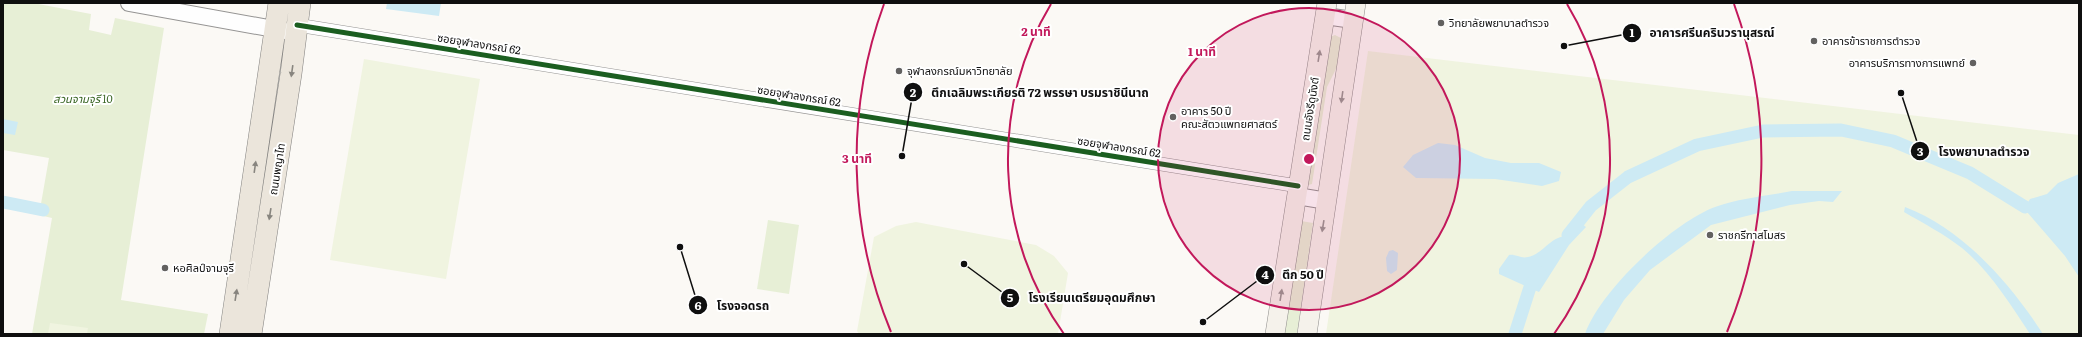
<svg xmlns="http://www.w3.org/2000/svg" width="2082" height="337" viewBox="0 0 2082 337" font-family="Literata,'Noto Sans Thai',serif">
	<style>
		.green { fill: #e7efd6 }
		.pitch { fill: #f0f4e0 }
		.water { fill: #cdeaf4 }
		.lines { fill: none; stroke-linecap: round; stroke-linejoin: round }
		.canal { stroke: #cdeaf4; stroke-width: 13 }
		.minor-casing { stroke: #959493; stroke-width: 14 }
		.tertiary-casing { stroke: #959493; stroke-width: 18 }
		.secondary-casing { stroke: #8c8b89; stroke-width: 20 }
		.primary-casing { stroke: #838280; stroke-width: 22 }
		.minor { stroke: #fefefe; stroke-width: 13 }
		.tertiary { stroke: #fefefe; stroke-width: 16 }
		.secondary { stroke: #f5f2eb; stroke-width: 19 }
		.primary { stroke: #ebe5db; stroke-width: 21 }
		.cycleway-casing { stroke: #fff; stroke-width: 8 }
		.cycleway { stroke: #1b5e20; stroke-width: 5 }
		.oneway { fill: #999793 }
		.oneway2 { fill: #88857f }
		.ring { fill: none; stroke: #c2185b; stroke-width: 2 }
		.poi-dot { fill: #626160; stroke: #fff; stroke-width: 1.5 }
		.labels { text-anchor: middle; stroke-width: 4; stroke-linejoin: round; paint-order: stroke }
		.poi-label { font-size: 11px; fill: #0f0f0f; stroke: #fff; text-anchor: start }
		.street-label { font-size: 11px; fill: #0f0f0f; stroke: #fff }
		.park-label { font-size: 11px; font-style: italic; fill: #376422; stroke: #fff }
		.centre { fill: #c2185b; stroke: #fff; stroke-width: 2 }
		.ring-label { font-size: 12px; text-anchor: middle; font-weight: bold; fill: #c2185b; stroke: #fff; stroke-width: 4; stroke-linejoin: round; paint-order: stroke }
		.leader { fill: none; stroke: #0f0f0f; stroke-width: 1.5 }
		.callout-dot { fill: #0f0f0f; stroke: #fff; stroke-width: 1.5 }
		.mark-label { font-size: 12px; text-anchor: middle; font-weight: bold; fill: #fff }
		.callout-label { font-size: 12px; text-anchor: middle; font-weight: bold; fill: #0f0f0f; stroke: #fff; stroke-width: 4; stroke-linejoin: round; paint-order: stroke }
	</style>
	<rect width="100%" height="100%" fill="#fbf9f5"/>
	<path class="green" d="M 3,3 L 33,3 L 91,14 L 89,30 L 111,35 L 115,18 L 164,28 L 121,300 L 208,314 L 204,334 L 32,334 L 52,218 L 39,215 L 49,158 L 3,150 Z
		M 1335,35 L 1341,38 L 1337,67 L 1327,87 L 1312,184 L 1308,185 L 1306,182 L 1330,37 Z
		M 768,220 L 799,225 L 789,294 L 757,289 Z
		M 1301,221 L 1313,223 L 1297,334 L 1284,334 Z"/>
	<path class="pitch" d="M 1368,51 L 2079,135 L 2079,334 L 1326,334 Z
		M 364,59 L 480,79 L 446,279 L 330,260 Z
		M 916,222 L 1036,245 L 1054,256 L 1068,273 L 1058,334 L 859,334 L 857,331 L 874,237 L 896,226 Z
		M 50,323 L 88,328 L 87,334 L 48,334 Z"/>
	<path class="water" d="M 387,3 L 441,3 L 439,16 L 386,9 Z
		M 3,119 L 18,122 L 15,135 L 3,133 Z
		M 1438,143 L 1455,145 L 1485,158 L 1511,163 L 1539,163 L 1561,172 L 1559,181 L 1542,186 L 1495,179 L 1416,178 L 1403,167 L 1413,155 Z
		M 2079,174 L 2079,277 L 2065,256 L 2027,212 L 2025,207 L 2030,199 L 2047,194 L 2058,183 Z
		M 1792,191 L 1842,191 L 1833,202 L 1819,201 L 1790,205 L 1711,225 L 1650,270 L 1624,300 L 1603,334 L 1585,334 C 1600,291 1672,223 1715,207 C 1739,198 1767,196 1792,191 Z
		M 1905,207 C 1963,229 2010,283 2043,334 L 2030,334 C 2010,304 1990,271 1962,248 C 1944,234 1923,223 1904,212 Z
		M 1577,220 L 1586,227 L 1569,245 L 1539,292 L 1499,274 L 1499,269 L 1509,255 C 1516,254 1521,259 1528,257 C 1543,254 1549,238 1565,236 Z
		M 1393,250 L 1398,253 L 1397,270 L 1391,274 L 1387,271 L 1386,258 L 1389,251 Z"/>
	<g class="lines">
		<path class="canal" d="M 3,202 L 43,210
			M 1568,235 L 1591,206 L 1628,177 L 1697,145 L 1763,131 L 1841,130 L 1893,141 L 1970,173 L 2025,207
			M 1515,334 L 1531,284 L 1540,273"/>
		<defs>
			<path id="minor" d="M 297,25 L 1298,186"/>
			<path id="tertiary" d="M 129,3 L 285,31
				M 1325,16 L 1353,20
				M 1297,196 L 1327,201"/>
			<path id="secondary" d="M 1275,334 L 1327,3
				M 1307,334 L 1356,3"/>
			<path id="primary" d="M 230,334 L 279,3
				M 251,334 L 291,74 L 300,3"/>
		</defs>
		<use href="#minor" class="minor-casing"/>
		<use href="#tertiary" class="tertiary-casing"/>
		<use href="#secondary" class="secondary-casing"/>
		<use href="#primary" class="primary-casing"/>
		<use href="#minor" class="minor"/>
		<use href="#tertiary" class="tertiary"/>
		<use href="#secondary" class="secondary"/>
		<use href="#primary" class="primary"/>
		<defs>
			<path id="cycleway" d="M 297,25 L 1298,186"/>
		</defs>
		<use href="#cycleway" class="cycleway-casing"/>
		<use href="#cycleway" class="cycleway"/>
	</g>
	<defs><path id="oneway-solid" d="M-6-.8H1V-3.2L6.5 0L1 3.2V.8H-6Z"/></defs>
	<g class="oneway">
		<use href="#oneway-solid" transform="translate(1319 56) rotate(-81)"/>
		<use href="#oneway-solid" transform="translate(1342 97) rotate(98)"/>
		<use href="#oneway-solid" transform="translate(1323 226) rotate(99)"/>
		<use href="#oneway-solid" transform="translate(1281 295) rotate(-81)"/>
	</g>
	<g class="oneway2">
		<use href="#oneway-solid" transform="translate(292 71) rotate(98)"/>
		<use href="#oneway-solid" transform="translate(255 167) rotate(-82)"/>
		<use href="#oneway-solid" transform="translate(270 214) rotate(99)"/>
		<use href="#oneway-solid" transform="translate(236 295) rotate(-81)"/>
	</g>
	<circle cx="1309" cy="159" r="151" fill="#c2185b" fill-opacity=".12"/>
	<g class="ring">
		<circle cx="1309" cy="159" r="151"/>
		<path d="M1064 334A301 301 0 0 1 1051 4M1567 4A301 301 0 0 1 1554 334"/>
		<path d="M891 332A452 452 0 0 1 884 4M1734 4A452 452 0 0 1 1727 332"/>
	</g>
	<g class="poi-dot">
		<circle cx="1441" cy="23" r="4"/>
		<circle cx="1814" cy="41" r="4"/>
		<circle cx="1973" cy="63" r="4"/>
		<circle cx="899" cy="71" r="4"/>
		<circle cx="1173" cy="117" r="4"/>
		<circle cx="1710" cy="235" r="4"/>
		<circle cx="165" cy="268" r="4"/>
	</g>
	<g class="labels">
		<g class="poi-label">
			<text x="1449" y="27">วิทยาลัยพยาบาลตำรวจ</text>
			<text x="1822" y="45">อาคารข้าราชการตำรวจ</text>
			<text x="1965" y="67" text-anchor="end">อาคารบริการทางการแพทย์</text>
			<text x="907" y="75">จุฬาลงกรณ์มหาวิทยาลัย</text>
			<text x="1181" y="115">อาคาร 50 ปี<tspan x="1181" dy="13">คณะสัตวแพทยศาสตร์</tspan></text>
			<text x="1718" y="239">ราชกรีฑาสโมสร</text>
			<text x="173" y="272">หอศิลป์จามจุรี</text>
		</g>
		<g class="street-label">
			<text transform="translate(479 44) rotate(9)" y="4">ซอยจุฬาลงกรณ์ 62</text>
			<text transform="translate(799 96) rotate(9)" y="4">ซอยจุฬาลงกรณ์ 62</text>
			<text transform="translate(1310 109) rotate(-81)" y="4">ถนนอังรีดูนังต์</text>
			<text transform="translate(1119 147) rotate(9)" y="4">ซอยจุฬาลงกรณ์ 62</text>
			<text transform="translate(277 169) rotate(-81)" y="4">ถนนพญาไท</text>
		</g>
		<g class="park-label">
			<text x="83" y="103">สวนจามจุรี 10</text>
		</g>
	</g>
	<circle cx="1309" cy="159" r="6" class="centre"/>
	<g class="ring-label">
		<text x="1036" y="36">2 นาที</text>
		<text x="1202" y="56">1 นาที</text>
		<text x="857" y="163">3 นาที</text>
	</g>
	<path class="leader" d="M1564 46L1632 33M902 156L913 92M1901 93L1920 151M1203 322L1265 275M964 264L1010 298M680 247L698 305"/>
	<g class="callout-dot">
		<circle cx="1564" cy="46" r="4"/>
		<circle cx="902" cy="156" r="4"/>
		<circle cx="1901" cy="93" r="4"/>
		<circle cx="1203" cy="322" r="4"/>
		<circle cx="964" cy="264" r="4"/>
		<circle cx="680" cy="247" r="4"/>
		<circle cx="1632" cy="33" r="10"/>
		<circle cx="913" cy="92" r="10"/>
		<circle cx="1920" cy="151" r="10"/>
		<circle cx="1265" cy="275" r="10"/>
		<circle cx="1010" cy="298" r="10"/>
		<circle cx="698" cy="305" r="10"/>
	</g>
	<g class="mark-label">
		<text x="1632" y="37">1</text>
		<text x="913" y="97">2</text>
		<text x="1920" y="156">3</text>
		<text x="1265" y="279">4</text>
		<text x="1010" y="302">5</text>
		<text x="698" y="310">6</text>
	</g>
	<g class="callout-label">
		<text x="1712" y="37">อาคารศรีนครินวรานุสรณ์</text>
		<text x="1040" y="97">ตึกเฉลิมพระเกียรติ 72 พรรษา บรมราชินีนาถ</text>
		<text x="1984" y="156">โรงพยาบาลตำรวจ</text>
		<text x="1303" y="279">ตึก 50 ปี</text>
		<text x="1092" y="302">โรงเรียนเตรียมอุดมศึกษา</text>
		<text x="743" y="310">โรงจอดรถ</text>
	</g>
	<rect width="2082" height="337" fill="none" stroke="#0f0f0f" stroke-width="8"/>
</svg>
